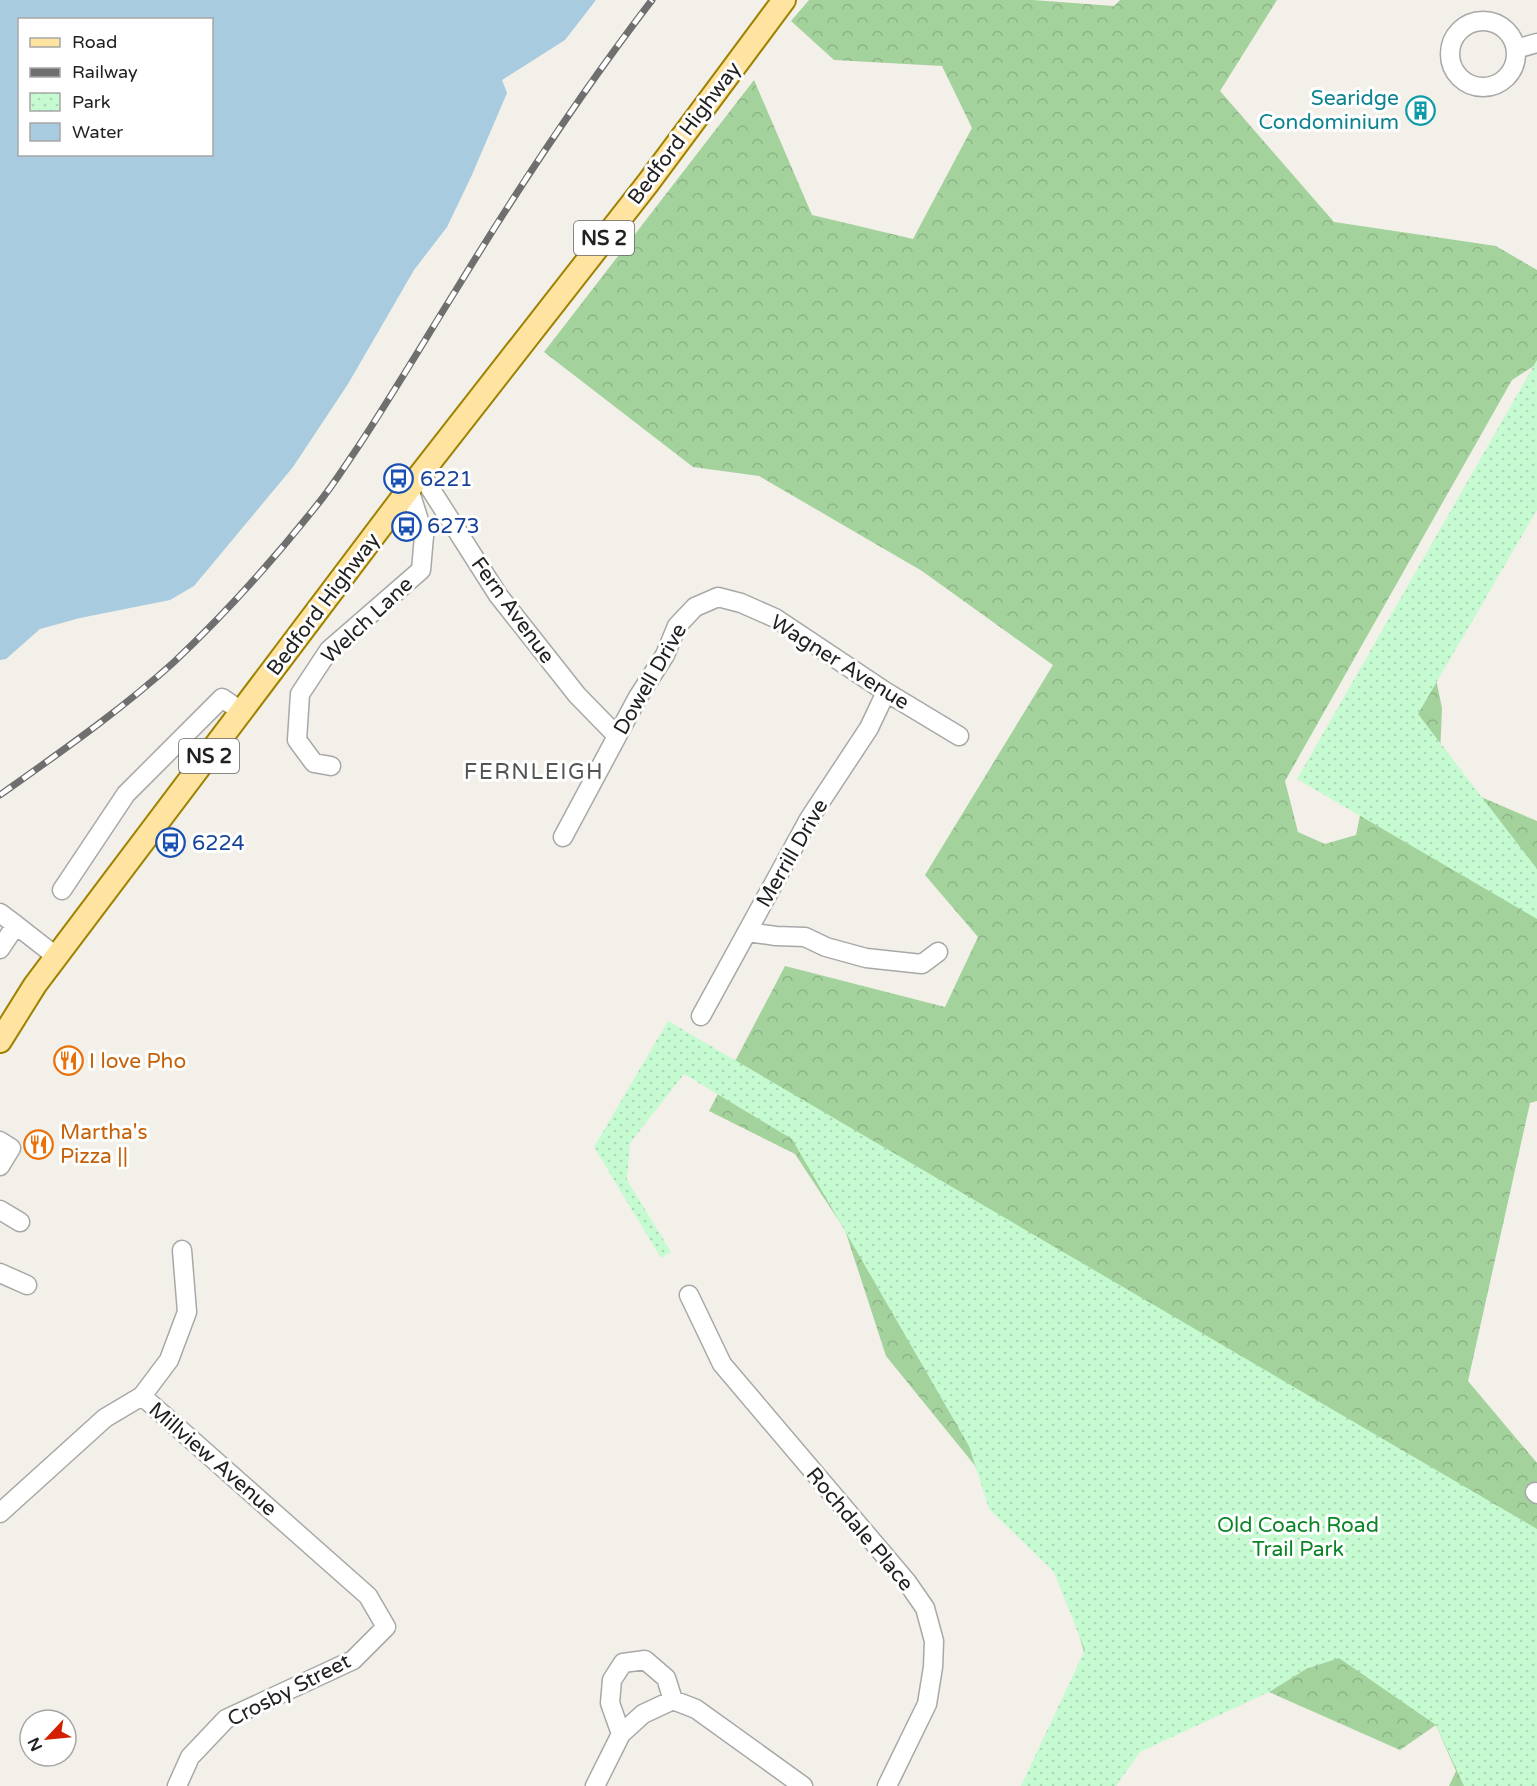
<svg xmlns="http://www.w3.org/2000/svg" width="1537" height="1786" viewBox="0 0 1537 1786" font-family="'Varela Round',sans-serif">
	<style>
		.forest { fill: url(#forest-crowns) }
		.park { fill: url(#park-dots) }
		.water { fill: #a8cbe0; fill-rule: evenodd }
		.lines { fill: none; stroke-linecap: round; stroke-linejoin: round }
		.minor-casing { stroke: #a8a8a8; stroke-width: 21 }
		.major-casing { stroke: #9f8200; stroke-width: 26 }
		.minor { stroke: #fff; stroke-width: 18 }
		.major { stroke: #fee3a1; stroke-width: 22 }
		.rail-casing { stroke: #6f6f6f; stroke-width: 7 }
		.rail { stroke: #fff; stroke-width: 4.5; stroke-dasharray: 14; stroke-linecap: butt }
		.labels { text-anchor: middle; stroke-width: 6; stroke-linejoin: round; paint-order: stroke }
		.shield { fill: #fff; stroke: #646464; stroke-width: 1.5 }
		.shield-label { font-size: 20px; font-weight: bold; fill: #212121 }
		.culture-label { font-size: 21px; fill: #0d838f; stroke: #fff; text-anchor: end }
		.street-label { font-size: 21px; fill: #212121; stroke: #fff }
		.transit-label { font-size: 21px; fill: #164399; stroke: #fff; text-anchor: start }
		.food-label { font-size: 21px; fill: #c56008; stroke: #fff; text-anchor: start }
		.park-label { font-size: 21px; fill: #0a8526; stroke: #fff }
		.neighbourhood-label { font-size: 22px; letter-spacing: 1.5px; fill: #545454; stroke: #fff }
	</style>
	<defs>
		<pattern id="forest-crowns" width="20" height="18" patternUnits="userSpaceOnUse" patternTransform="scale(1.5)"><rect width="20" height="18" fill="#a4d29c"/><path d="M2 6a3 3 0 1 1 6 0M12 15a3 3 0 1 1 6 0" fill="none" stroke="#8db486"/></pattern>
		<pattern id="park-dots" width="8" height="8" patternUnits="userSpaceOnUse" patternTransform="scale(1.5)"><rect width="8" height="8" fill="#c6fbd2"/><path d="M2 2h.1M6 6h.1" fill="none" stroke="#aad7b4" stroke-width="1.8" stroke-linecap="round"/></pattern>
	</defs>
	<rect width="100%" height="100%" fill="#f2f0e8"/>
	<path class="forest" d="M 809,0 L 1033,0 L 1114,6 L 1120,0 L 1277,0 L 1220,91 L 1334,222 L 1496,246 L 1537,270 L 1537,364 L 1512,380 L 1285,781 L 1298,832 L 1325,844 L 1356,835 L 1372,756 L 1432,660 L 1442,708 L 1439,779 L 1537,821 L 1537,1101 L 1530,1103 L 1468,1381 L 1537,1463 L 1537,1786 L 1449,1786 L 1456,1771 L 1436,1725 L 1400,1750 L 1269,1692 L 1237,1656 L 1090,1675 L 1063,1574 L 886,1356 L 845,1230 L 795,1154 L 709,1111 L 785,966 L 945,1007 L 978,937 L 925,875 L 1053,665 L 922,571 L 759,476 L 693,467 L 544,352 L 754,80 L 812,215 L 913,239 L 972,128 L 942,66 L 834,60 L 791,21 Z"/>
	<path class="park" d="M 1537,360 L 1537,510 L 1418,714 L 1537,869 L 1537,919 L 1297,779 Z
		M 668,1021 L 1537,1529 L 1537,1786 L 1464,1786 L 1436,1725 L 1339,1658 L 1306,1669 L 1269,1692 L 1140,1752 L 1116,1786 L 1021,1786 L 1085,1650 L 1054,1572 L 989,1509 L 969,1446 L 792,1139 L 684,1074 L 630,1143 L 627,1180 L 671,1252 L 661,1258 L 594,1147 Z"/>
	<path class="water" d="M 0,0 L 596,0 L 565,40 L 502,80 L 507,93 L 471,177 L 447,227 L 414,270 L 348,384 L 293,467 L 194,586 L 170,600 L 80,618 L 40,629 L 6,659 L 0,660 ZM 20,20 L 212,20 L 212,154 L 20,154 Z"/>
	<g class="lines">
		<defs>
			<path id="minor" d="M1450 54a33 33 0 1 1 66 0a33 33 0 1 1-66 0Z
				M 1516,49 L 1537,43
				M 421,474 L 498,595 L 577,695 L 617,736
				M 331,766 L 314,763 L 297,740 L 300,694 L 329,650 L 421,570 L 424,536 L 409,489
				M 563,837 L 638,697 L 665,655 L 677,626 L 695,607 L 718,597 L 741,603 L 775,618 L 886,692 L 959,736
				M 62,890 L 126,794 L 222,698 L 241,711
				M 0,913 L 16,925
				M 748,932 L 776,936 L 805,937 L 826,947 L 866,958 L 922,964 L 938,952
				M 0,949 L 16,925 L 57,957
				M 701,1016 L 809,819 L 869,728 L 886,692
				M 0,1141 L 11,1148 L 0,1166
				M 0,1210 L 20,1222
				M 0,1273 L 27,1285
				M 689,1295 L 722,1364 L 907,1582 L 925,1608 L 934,1641 L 933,1667 L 927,1704 L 887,1786
				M 142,1396 L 368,1596 L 386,1627 L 353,1660 L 226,1719 L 190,1757 L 177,1786
				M 1535,1492 L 1537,1494
				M 0,1513 L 105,1418 L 142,1396 L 169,1360 L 187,1312 L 182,1250
				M 621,1734 L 610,1703 L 612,1680 L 623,1663 L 645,1660 L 666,1678 L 673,1700
				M 595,1786 L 621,1734 L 643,1714 L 673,1700 L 696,1709 L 803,1786"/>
			<path id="major" d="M 0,1041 L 35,985 L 409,489 L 648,183 L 784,0"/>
		</defs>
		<use href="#minor" class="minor-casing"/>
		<use href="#major" class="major-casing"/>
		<use href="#minor" class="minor"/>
		<use href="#major" class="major"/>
		<defs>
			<path id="rail" d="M 0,795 C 59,753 120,711 174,662 C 227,612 276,557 321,500 C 335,482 347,463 360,444 C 394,392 426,338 459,285 C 519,187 582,91 652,0"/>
		</defs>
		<use href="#rail" class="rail-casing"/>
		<use href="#rail" class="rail"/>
	</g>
	<defs>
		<symbol id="building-ring" viewBox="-11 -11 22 22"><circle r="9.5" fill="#fff" stroke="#0f9aa8" stroke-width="1.5"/><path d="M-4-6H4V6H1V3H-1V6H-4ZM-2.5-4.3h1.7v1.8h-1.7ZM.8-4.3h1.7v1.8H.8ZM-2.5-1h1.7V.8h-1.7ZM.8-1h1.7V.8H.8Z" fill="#0f9aa8"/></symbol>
		<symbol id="bus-ring" viewBox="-11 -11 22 22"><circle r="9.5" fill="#fff" stroke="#1a4fb4" stroke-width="1.5"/><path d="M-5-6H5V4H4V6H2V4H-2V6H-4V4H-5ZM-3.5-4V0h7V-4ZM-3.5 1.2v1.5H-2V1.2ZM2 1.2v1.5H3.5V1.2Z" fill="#1a4fb4"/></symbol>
		<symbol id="restaurant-ring" viewBox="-11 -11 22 22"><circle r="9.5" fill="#fff" stroke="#e8710a" stroke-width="1.5"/><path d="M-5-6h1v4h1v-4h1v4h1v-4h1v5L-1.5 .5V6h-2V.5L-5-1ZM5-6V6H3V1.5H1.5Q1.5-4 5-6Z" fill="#e8710a"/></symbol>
	</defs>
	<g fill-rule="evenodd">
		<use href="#building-ring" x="1404" y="94" width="33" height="33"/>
		<use href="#bus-ring" x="382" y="462" width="33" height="33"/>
		<use href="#bus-ring" x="390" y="510" width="33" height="33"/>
		<use href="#bus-ring" x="154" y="826" width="33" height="33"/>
		<use href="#restaurant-ring" x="52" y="1044" width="33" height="33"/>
		<use href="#restaurant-ring" x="22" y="1128" width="33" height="33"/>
	</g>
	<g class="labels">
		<g class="shield">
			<rect x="574" y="221" width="60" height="34" rx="4.5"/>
			<rect x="179" y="739" width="60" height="34" rx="4.5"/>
		</g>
		<g class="shield-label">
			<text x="604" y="245">NS 2</text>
			<text x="209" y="763">NS 2</text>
		</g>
		<g class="culture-label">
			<text x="1399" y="105">Searidge<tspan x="1399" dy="24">Condominium</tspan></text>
		</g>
		<g class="street-label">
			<text transform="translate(684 133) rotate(-53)" y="7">Bedford Highway</text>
			<text transform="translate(323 604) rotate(-53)" y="7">Bedford Highway</text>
			<text transform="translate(513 610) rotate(54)" y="7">Fern Avenue</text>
			<text transform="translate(367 620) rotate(-43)" y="7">Welch Lane</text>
			<text transform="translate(840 662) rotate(32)" y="7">Wagner Avenue</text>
			<text transform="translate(650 679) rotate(-60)" y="7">Dowell Drive</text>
			<text transform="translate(792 853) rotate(-60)" y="7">Merrill Drive</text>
			<text transform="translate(213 1459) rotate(41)" y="7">Millview Avenue</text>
			<text transform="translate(860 1529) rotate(50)" y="7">Rochdale Place</text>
			<text transform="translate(289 1690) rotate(-27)" y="7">Crosby Street</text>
		</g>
		<g class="transit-label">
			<text x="420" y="486">6221</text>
			<text x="427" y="533">6273</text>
			<text x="192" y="850">6224</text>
		</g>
		<g class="food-label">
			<text x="89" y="1068">I love Pho</text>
			<text x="60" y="1139">Martha's<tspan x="60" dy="24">Pizza ||</tspan></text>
		</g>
		<g class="park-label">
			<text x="1298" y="1532">Old Coach Road<tspan x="1298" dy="24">Trail Park</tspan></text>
		</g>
		<g class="neighbourhood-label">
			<text x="534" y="779">FERNLEIGH</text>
		</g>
	</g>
	<rect x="18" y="18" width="195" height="138" fill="#ffffff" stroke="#a6a6a6" stroke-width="1.5"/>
	<rect x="30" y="38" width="30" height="9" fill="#fee3a1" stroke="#a6a6a6" stroke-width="1.5"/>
	<text x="72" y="48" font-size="18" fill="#212121">Road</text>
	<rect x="30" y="68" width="30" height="9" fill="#6f6f6f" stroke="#a6a6a6" stroke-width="1.5"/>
	<text x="72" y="78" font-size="18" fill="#212121">Railway</text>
	<rect x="30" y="93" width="30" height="18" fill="url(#park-dots)" stroke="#a6a6a6" stroke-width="1.5"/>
	<text x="72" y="108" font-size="18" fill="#212121">Park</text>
	<rect x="30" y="123" width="30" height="18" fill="#a8cbe0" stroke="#a6a6a6" stroke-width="1.5"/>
	<text x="72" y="138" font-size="18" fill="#212121">Water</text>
	<g transform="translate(48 1738) rotate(244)"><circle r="28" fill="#ffffff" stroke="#a6a6a6" stroke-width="1.5"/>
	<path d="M0-4.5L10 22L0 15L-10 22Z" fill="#d31f00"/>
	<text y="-9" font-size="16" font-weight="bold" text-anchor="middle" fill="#212121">N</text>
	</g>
</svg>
